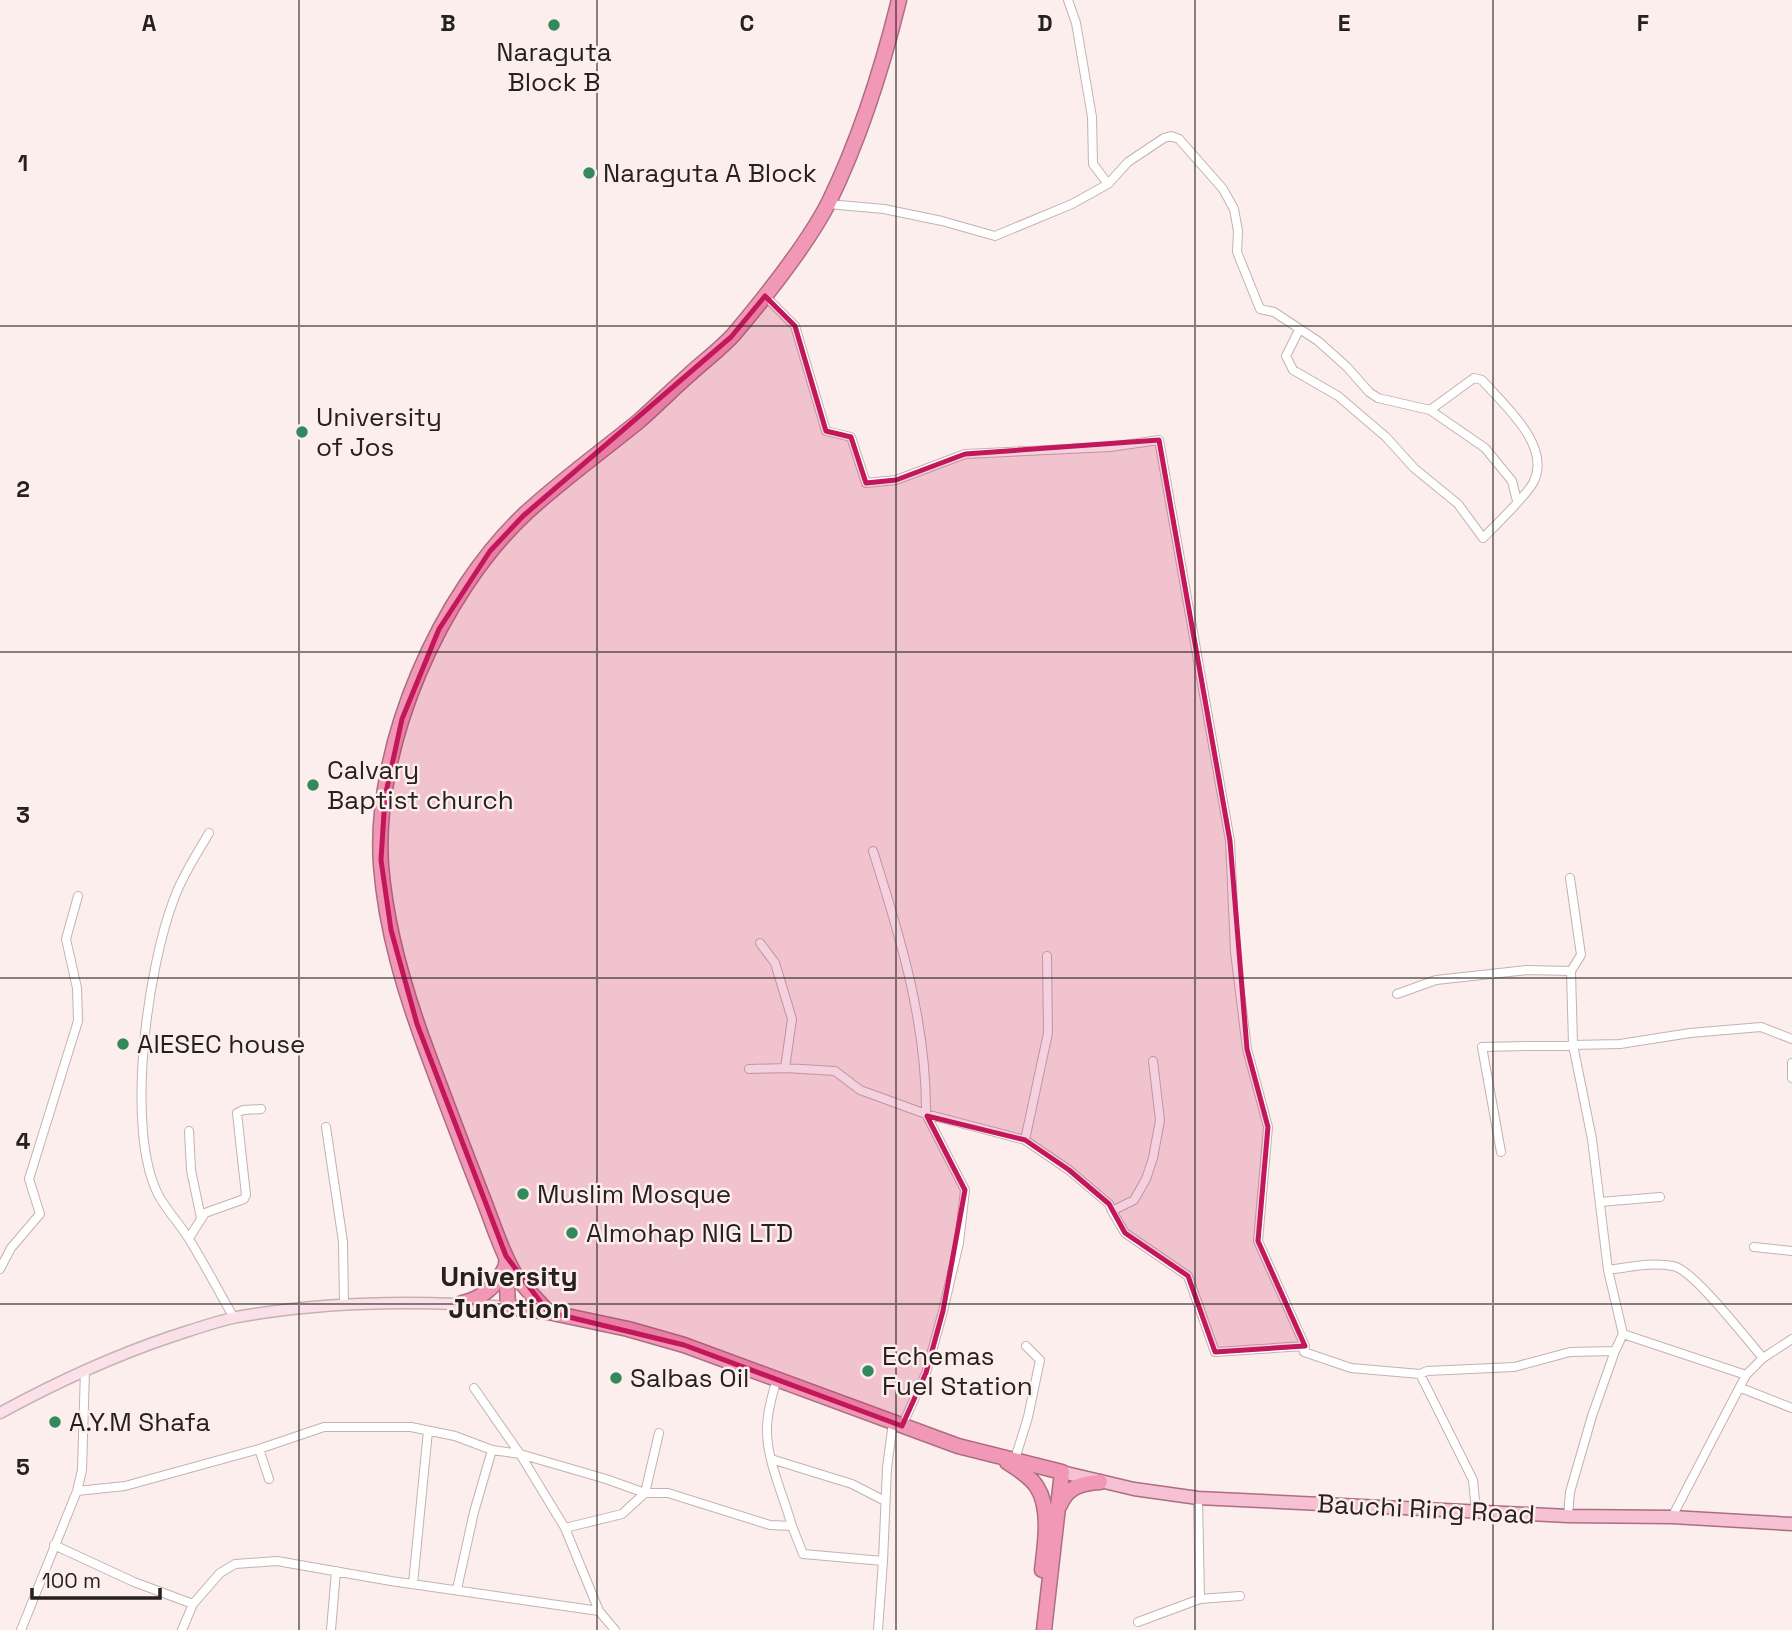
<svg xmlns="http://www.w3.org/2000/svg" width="1792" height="1630" viewBox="0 0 1792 1630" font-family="'Space Grotesk',sans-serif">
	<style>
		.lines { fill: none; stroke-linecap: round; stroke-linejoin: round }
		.street-casing { stroke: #c4b2b0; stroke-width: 10 }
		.secondary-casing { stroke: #c4b2b0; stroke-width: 13 }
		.primary-casing { stroke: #ab6e82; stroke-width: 15 }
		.highway-casing { stroke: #ab6e82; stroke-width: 17 }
		.street { stroke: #fff; stroke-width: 8 }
		.secondary { stroke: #fbe0e9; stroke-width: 10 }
		.primary { stroke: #f7c1d4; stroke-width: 12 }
		.highway { stroke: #f298b7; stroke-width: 14 }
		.marked { fill: #c2185b; fill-opacity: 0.2; stroke: #c2185b; stroke-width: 5; stroke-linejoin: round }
		.grid { fill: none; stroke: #26201f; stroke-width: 2; stroke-opacity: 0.55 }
		.poi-dot { fill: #34895c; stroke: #fceeec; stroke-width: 2.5 }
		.labels { text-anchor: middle; stroke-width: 5; stroke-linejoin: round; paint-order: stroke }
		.poi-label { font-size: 26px; fill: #26201f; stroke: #fceeec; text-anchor: start }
		.street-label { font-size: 26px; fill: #26201f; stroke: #fceeec }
		.neighbourhood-label { font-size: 28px; font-weight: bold; fill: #26201f; stroke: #fceeec }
		.grid-label { font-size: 23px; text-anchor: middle; font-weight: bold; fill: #26201f; stroke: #fceeec; stroke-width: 5; stroke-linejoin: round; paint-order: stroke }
	</style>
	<rect width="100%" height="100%" fill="#fceeec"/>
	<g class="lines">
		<defs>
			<path id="street" d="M 1068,0 L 1076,23 L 1092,117 L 1093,164 L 1108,184
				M 828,204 L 884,209 L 942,221 L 995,236 L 1072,204 L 1108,184 L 1128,162 L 1164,138 L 1171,136 L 1179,139 L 1223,189 L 1234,209 L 1238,231 L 1237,252 L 1260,309 L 1274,312 L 1318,341 L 1347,367 L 1369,392 L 1378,398 L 1430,410 L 1485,448 L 1512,481 L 1517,501
				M 765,296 L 795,326 L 826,431 L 851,437 L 866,483 L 896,480 L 965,454 L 1110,447 L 1159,440 L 1230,841 L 1235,952 L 1247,1049 L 1268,1127 L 1258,1241 L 1305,1346 L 1304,1352 L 1351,1368 L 1420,1374 L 1473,1480 L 1476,1511
				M 1299,330 L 1286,356 L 1293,370 L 1338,396 L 1386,437 L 1414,468 L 1458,504 L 1483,538 C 1493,528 1530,492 1534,481 C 1551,445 1504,405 1482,380 L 1474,378 L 1430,410
				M 209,833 C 197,854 182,876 174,899 C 148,966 124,1131 159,1196 C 167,1211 180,1224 189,1239 C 205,1265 219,1292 234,1318
				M 760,943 L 775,963 L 792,1019 L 785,1068
				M 1397,994 L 1436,980 L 1527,970 L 1571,971
				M 1792,1063 L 1792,1078
				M 749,1069 L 785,1068 L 835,1071 L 860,1090 L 926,1114 C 927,1024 900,936 873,851
				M 326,1127 L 343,1242 L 344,1305
				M 189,1131 L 191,1170 L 201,1218
				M 1025,1140 L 1069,1170 L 1109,1204 L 1112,1211 L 1134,1200 L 1146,1179 L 1153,1158 L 1160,1120 L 1153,1061
				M 1501,1152 L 1482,1047 L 1620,1044 L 1690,1033 L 1761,1027 L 1792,1039
				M 1600,1202 L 1660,1197
				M 1112,1211 L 1125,1233 L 1188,1276 L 1215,1352 L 1305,1346
				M 189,1238 L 205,1213 L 244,1199 L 246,1195 L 237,1113 L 243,1110 L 261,1109
				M 1754,1247 L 1792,1251
				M 0,1269 L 11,1248 L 40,1214 L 29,1179 L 78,1021 L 77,988 L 66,939 L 78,896
				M 1608,1270 C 1630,1267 1652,1262 1673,1266 C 1693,1269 1747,1340 1763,1358
				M 1623,1334 L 1746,1375
				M 1420,1374 L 1427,1371 L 1514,1367 L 1570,1352 L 1615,1351
				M 777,1379 C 772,1395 767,1412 767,1429 C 766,1459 784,1497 792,1526
				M 474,1388 L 520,1454 L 606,1479 L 645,1493 L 668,1493 L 770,1525 L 792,1526 L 803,1554 L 883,1561 L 878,1630
				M 1741,1388 L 1792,1408
				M 902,1426 L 926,1373 L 943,1311 L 959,1243 L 965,1190 L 926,1114 L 1025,1140 L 1048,1033 L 1047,956
				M 259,1449 L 269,1479
				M 771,1459 L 852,1484 L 885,1501
				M 1015,1459 L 1028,1417 L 1040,1360 L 1026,1346
				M 77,1491 L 125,1486 L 259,1449 L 324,1427 L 411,1427 L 455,1436 L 492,1450 L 520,1454 L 565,1528 L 599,1611 L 615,1630
				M 1568,1516 L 1570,1492 L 1592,1416 L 1615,1351 L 1623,1334 L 1608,1270 L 1592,1139 L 1573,1045 L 1571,971 L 1581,955 L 1570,878
				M 1672,1517 L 1746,1375 L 1763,1358 L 1792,1339
				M 565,1528 L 622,1514 L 645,1493 L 659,1433
				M 54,1545 L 134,1582 L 193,1604 L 182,1630
				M 883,1561 L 887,1468 L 893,1422
				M 413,1584 L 428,1431
				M 457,1589 L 474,1512 L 492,1450
				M 1200,1599 L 1240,1596
				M 193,1604 L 220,1573 L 235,1564 L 277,1561 L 391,1581 L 599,1611
				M 1138,1622 L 1200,1599 L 1198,1498
				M 21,1630 L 77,1491 L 82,1470 L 85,1370
				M 331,1630 L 336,1571"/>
			<path id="secondary" d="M 0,1413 C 55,1383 111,1357 170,1337 C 192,1330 214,1322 237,1317 C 326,1301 417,1300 508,1307"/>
			<path id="primary" d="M 1062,1472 L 1134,1489 L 1198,1498 L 1568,1516 L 1672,1517 L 1792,1524"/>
			<path id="highway" d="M 506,1263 L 508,1307 L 548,1312 L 628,1329 L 684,1345 L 958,1446 L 1062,1472 L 1044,1630
				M 462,1303 C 483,1298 495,1287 505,1268
				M 548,1312 C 537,1299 522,1286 513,1271 C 501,1250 493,1224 484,1201 C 465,1153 447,1105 429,1057 C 406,996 386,931 381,865 C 373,746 440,593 526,513 C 562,480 601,452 639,421 C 656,406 673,389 690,374 C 704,361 722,348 735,333 C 766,296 807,245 829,202 C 860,138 882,69 899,0
				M 1007,1462 C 1017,1469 1030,1476 1037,1487 C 1051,1509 1045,1545 1042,1570
				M 1060,1505 C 1067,1487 1082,1483 1100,1482"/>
		</defs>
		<use href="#street" class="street-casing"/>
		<use href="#secondary" class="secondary-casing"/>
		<use href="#primary" class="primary-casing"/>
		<use href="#highway" class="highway-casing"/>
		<use href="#street" class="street"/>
		<use href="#secondary" class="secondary"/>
		<use href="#primary" class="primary"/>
		<use href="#highway" class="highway"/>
	</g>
	<path class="marked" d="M 765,296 L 795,326 L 826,431 L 851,437 L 866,483 L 896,480 L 965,454 L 1159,440 L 1230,841 L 1247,1049 L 1268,1127 L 1258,1241 L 1305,1346 L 1215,1352 L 1188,1276 L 1125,1233 L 1109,1204 L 1069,1170 L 1025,1140 L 927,1116 L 965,1190 L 943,1311 L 926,1373 L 902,1426 L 684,1345 L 548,1312 L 506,1256 L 417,1024 L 391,930 L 381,860 L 385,797 L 402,719 L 439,629 L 490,551 L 523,516 L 731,337 Z"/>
	<path class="grid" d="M 299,0 L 299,1630M 597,0 L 597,1630M 896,0 L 896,1630M 1195,0 L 1195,1630M 1493,0 L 1493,1630M 0,326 L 1792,326M 0,652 L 1792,652M 0,978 L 1792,978M 0,1304 L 1792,1304"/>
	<g class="poi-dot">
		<circle cx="554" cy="25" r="7"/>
		<circle cx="589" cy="173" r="7"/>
		<circle cx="302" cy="432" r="7"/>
		<circle cx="313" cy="785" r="7"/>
		<circle cx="123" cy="1044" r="7"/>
		<circle cx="523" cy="1194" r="7"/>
		<circle cx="572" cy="1233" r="7"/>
		<circle cx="868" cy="1371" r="7"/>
		<circle cx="616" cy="1378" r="7"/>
		<circle cx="55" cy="1422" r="7"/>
	</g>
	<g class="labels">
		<g class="poi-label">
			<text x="554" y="61" text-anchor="middle">Naraguta<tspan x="554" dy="30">Block B</tspan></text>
			<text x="603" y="182">Naraguta A Block</text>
			<text x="316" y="426">University<tspan x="316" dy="30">of Jos</tspan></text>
			<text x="327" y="779">Calvary<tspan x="327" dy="30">Baptist church</tspan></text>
			<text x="137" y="1053">AIESEC house</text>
			<text x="537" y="1203">Muslim Mosque</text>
			<text x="586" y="1242">Almohap NIG LTD</text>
			<text x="882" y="1365">Echemas<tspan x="882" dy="30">Fuel Station</tspan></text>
			<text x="630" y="1387">Salbas Oil</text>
			<text x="69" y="1431">A.Y.M Shafa</text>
		</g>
		<g class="street-label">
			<text transform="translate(1426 1509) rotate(3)" y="9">Bauchi Ring Road</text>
		</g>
		<g class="neighbourhood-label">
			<text x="509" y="1286">University<tspan x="509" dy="32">Junction</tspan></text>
		</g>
	</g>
	<g class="grid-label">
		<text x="149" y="31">A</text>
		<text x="448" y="31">B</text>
		<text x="747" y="31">C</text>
		<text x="1045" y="31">D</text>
		<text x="1344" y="31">E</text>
		<text x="1643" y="31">F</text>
		<text x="23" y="171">1</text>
		<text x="23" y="497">2</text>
		<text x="23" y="823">3</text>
		<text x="23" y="1149">4</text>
		<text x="23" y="1475">5</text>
	</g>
	<path d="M32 1588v10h128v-10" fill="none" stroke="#26201f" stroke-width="3.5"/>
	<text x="42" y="1588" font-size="21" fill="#26201f" stroke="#fceeec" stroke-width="5" paint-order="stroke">100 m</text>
</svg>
